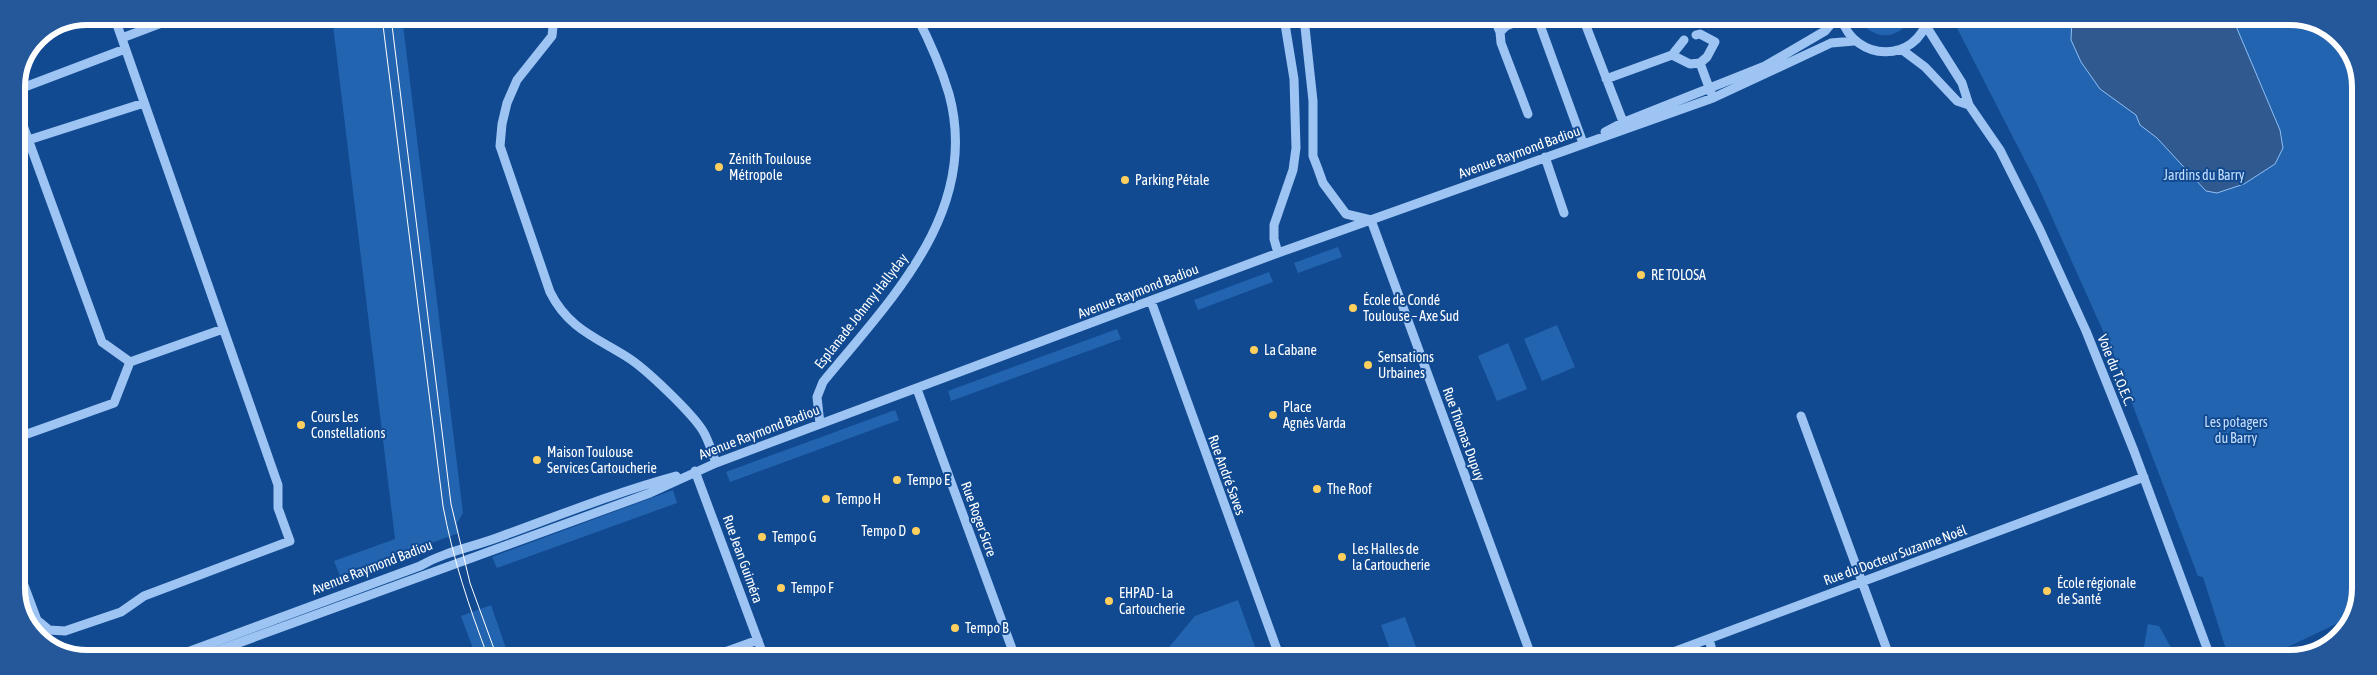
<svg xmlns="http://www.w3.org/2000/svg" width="2377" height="675" viewBox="0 0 2377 675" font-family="'Asap Condensed',sans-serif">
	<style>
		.green { fill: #2364b1 }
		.water { fill: #305a8f; stroke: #8ebff6 }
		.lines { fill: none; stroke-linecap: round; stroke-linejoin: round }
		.minor { stroke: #9dc4f3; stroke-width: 9 }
		.tram { stroke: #fff; stroke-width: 1 }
		.poi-dot { fill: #ffd05e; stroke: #114a91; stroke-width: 2 }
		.labels { text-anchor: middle; stroke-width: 4; stroke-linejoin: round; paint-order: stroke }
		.street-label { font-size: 14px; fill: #fff; stroke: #114a91 }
		.poi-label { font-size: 14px; fill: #fff; stroke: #114a91; text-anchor: start }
		.park-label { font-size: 14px; fill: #c4defd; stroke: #114a91 }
		.rim { fill: none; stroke: #fff; stroke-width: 6 }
	</style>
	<rect width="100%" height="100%" fill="#114a91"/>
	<path class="green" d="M 332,17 L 402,17 L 463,513 L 457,523 L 459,533 L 340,576 L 334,561 L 395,539 Z
		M 1859,18 L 1911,18 C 1899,41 1871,41 1859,18 Z
		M 1955,18 L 2308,19 L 2343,41 L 2361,83 L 2358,606 L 2351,617 L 2262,659 L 2229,659 L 2203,577 L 2198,576 L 2112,351 L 2037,184 L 1958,30 Z
		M 1338,247 L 1342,257 L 1298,273 L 1294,263 Z
		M 1269,272 L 1273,282 L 1198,310 L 1194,300 Z
		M 1557,325 L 1575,367 L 1542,381 L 1524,339 Z
		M 1117,329 L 1121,339 L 951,401 L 948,391 Z
		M 1508,343 L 1527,389 L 1497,401 L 1478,356 Z
		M 895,410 L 899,420 L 730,482 L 726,472 Z
		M 673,490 L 677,503 L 497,568 L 492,557 Z
		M 1238,600 L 1259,658 L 1160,658 L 1195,616 Z
		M 491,605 L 509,657 L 476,657 L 461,616 Z
		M 1405,617 L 1420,658 L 1393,658 L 1381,625 Z
		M 2148,624 L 2159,626 L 2174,653 L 2158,659 L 2148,659 L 2144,646 Z"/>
	<path class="water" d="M 2072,18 L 2233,19 L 2280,130 L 2283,148 L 2275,164 L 2244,184 L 2217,193 L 2206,191 L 2157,138 L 2140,125 L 2136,115 L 2100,89 L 2081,62 L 2071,40 Z"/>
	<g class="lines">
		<path class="minor" d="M 554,17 L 552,36 L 517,80 L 507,103 L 502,124 L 500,146 L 550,292 C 568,328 595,337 627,357 C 645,368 692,413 703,431 C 709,441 712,453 716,463
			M 1304,18 L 1313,101 L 1313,156 L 1318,169 L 1323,183 L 1346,214 L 1371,220 L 1532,658
			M 1494,18 L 1500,32
			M 1526,18 L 1506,26 L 1500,32 L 1501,43 L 1528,114
			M 1528,18 L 1535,19 L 1540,25 L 1583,143
			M 1583,18 L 1625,127
			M 1841,18 C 1855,62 1916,64 1928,18
			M 1926,26 L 1962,83 L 1969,105 L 2000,150 L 2040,230 L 2086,331 L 2134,451 L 2211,659
			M 1696,35 L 1700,34 L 1715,42 L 1707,57 L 1700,63 L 1711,93
			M 122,38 L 180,16
			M 1684,40 L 1672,55 L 1690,64 L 1700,63
			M 1901,49 L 1925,67 L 1957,101 L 1969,105
			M 1606,79 L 1672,55
			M 16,92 L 22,88 L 125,49
			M 16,106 L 102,342 L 130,362 L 223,329
			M 1605,132 L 1622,123 L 1765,66 L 1825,31 L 1836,18
			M 16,144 L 144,103
			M 1545,157 L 1564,213
			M 1278,253 L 1274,239 L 1274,225 L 1293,170 L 1296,148 L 1294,79 L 1284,18
			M 1151,301 L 1280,658
			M 917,389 L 1015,657
			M 1801,416 L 1890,658
			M 820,424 L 817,397 L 823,382 C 890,300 981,211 949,94 C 941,67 930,42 917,17
			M 16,438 L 114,403 L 130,362
			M 695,471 L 764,657
			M 16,564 L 37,620 L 49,630 L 65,631 L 121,612 L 144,596 L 290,541 L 278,508 L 278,485 L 114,16
			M 1709,639 L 1714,658
			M 174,657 L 420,566 C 446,551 474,547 502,536 C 560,515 617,492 676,476
			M 200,657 L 650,493 L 716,463 L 1278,253 L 1713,98 L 1831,43 L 1854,41
			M 711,657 L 758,640
			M 1657,658 L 2144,477
			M 2177,659 L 2181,657
			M 2288,659 L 2337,638"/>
		<path class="tram" d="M 382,17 L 443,506 C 453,559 469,607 488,657
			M 391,17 L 451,504 L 470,583 L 497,657"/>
	</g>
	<g class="poi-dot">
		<circle cx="719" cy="167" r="5"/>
		<circle cx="1125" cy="180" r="5"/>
		<circle cx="1641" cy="275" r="5"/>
		<circle cx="1353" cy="308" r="5"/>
		<circle cx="1254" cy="350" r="5"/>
		<circle cx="1368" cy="365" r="5"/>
		<circle cx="1273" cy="415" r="5"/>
		<circle cx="301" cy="425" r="5"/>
		<circle cx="537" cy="460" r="5"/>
		<circle cx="897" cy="480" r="5"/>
		<circle cx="1317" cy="489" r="5"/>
		<circle cx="826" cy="499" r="5"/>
		<circle cx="916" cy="531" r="5"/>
		<circle cx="762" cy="537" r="5"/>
		<circle cx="1342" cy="557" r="5"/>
		<circle cx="781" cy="588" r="5"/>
		<circle cx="2047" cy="591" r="5"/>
		<circle cx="1109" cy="601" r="5"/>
		<circle cx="955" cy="628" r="5"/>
	</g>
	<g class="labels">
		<g class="street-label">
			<text transform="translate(1519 152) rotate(-20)" y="5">Avenue Raymond Badiou</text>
			<text transform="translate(1138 291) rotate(-21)" y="5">Avenue Raymond Badiou</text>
			<text transform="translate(861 311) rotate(-52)" y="5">Esplanade Johnny Hallyday</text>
			<text transform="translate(2116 370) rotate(68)" y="5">Voie du T.O.E.C.</text>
			<text transform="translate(759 432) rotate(-21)" y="5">Avenue Raymond Badiou</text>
			<text transform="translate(1464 434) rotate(70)" y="5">Rue Thomas Dupuy</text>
			<text transform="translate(1227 475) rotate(70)" y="5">Rue André Saves</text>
			<text transform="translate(979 519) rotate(70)" y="5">Rue Roger Sicre</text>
			<text transform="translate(1895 555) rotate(-20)" y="5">Rue du Docteur Suzanne Noël</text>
			<text transform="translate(743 559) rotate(70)" y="5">Rue Jean Guiméra</text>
			<text transform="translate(372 567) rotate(-21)" y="5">Avenue Raymond Badiou</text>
		</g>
		<g class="poi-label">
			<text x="729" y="164">Zénith Toulouse<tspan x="729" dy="16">Métropole</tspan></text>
			<text x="1135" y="185">Parking Pétale</text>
			<text x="1651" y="280">RE TOLOSA</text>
			<text x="1363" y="305">École de Condé<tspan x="1363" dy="16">Toulouse – Axe Sud</tspan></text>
			<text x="1264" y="355">La Cabane</text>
			<text x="1378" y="362">Sensations<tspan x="1378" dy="16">Urbaines</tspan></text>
			<text x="1283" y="412">Place<tspan x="1283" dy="16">Agnès Varda</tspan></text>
			<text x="311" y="422">Cours Les<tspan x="311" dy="16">Constellations</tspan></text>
			<text x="547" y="457">Maison Toulouse<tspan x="547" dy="16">Services Cartoucherie</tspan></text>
			<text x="907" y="485">Tempo E</text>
			<text x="1327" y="494">The Roof</text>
			<text x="836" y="504">Tempo H</text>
			<text x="906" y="536" text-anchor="end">Tempo D</text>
			<text x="772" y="542">Tempo G</text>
			<text x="1352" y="554">Les Halles de<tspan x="1352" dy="16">la Cartoucherie</tspan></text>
			<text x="2057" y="588">École régionale<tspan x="2057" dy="16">de Santé</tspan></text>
			<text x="791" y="593">Tempo F</text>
			<text x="1119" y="598">EHPAD - La<tspan x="1119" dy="16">Cartoucherie</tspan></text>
			<text x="965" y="633">Tempo B</text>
		</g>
		<g class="park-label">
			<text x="2204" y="180">Jardins du Barry</text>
			<text x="2236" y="427">Les potagers<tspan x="2236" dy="16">du Barry</tspan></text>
		</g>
	</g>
	<path d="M0 0H2377V675H0ZM87 25H2290A62 62 0 0 1 2352 87V588A62 62 0 0 1 2290 650H87A62 62 0 0 1 25 588V87A62 62 0 0 1 87 25Z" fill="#24589a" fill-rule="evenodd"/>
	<path class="rim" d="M87 25H2290A62 62 0 0 1 2352 87V588A62 62 0 0 1 2290 650H87A62 62 0 0 1 25 588V87A62 62 0 0 1 87 25Z"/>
</svg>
